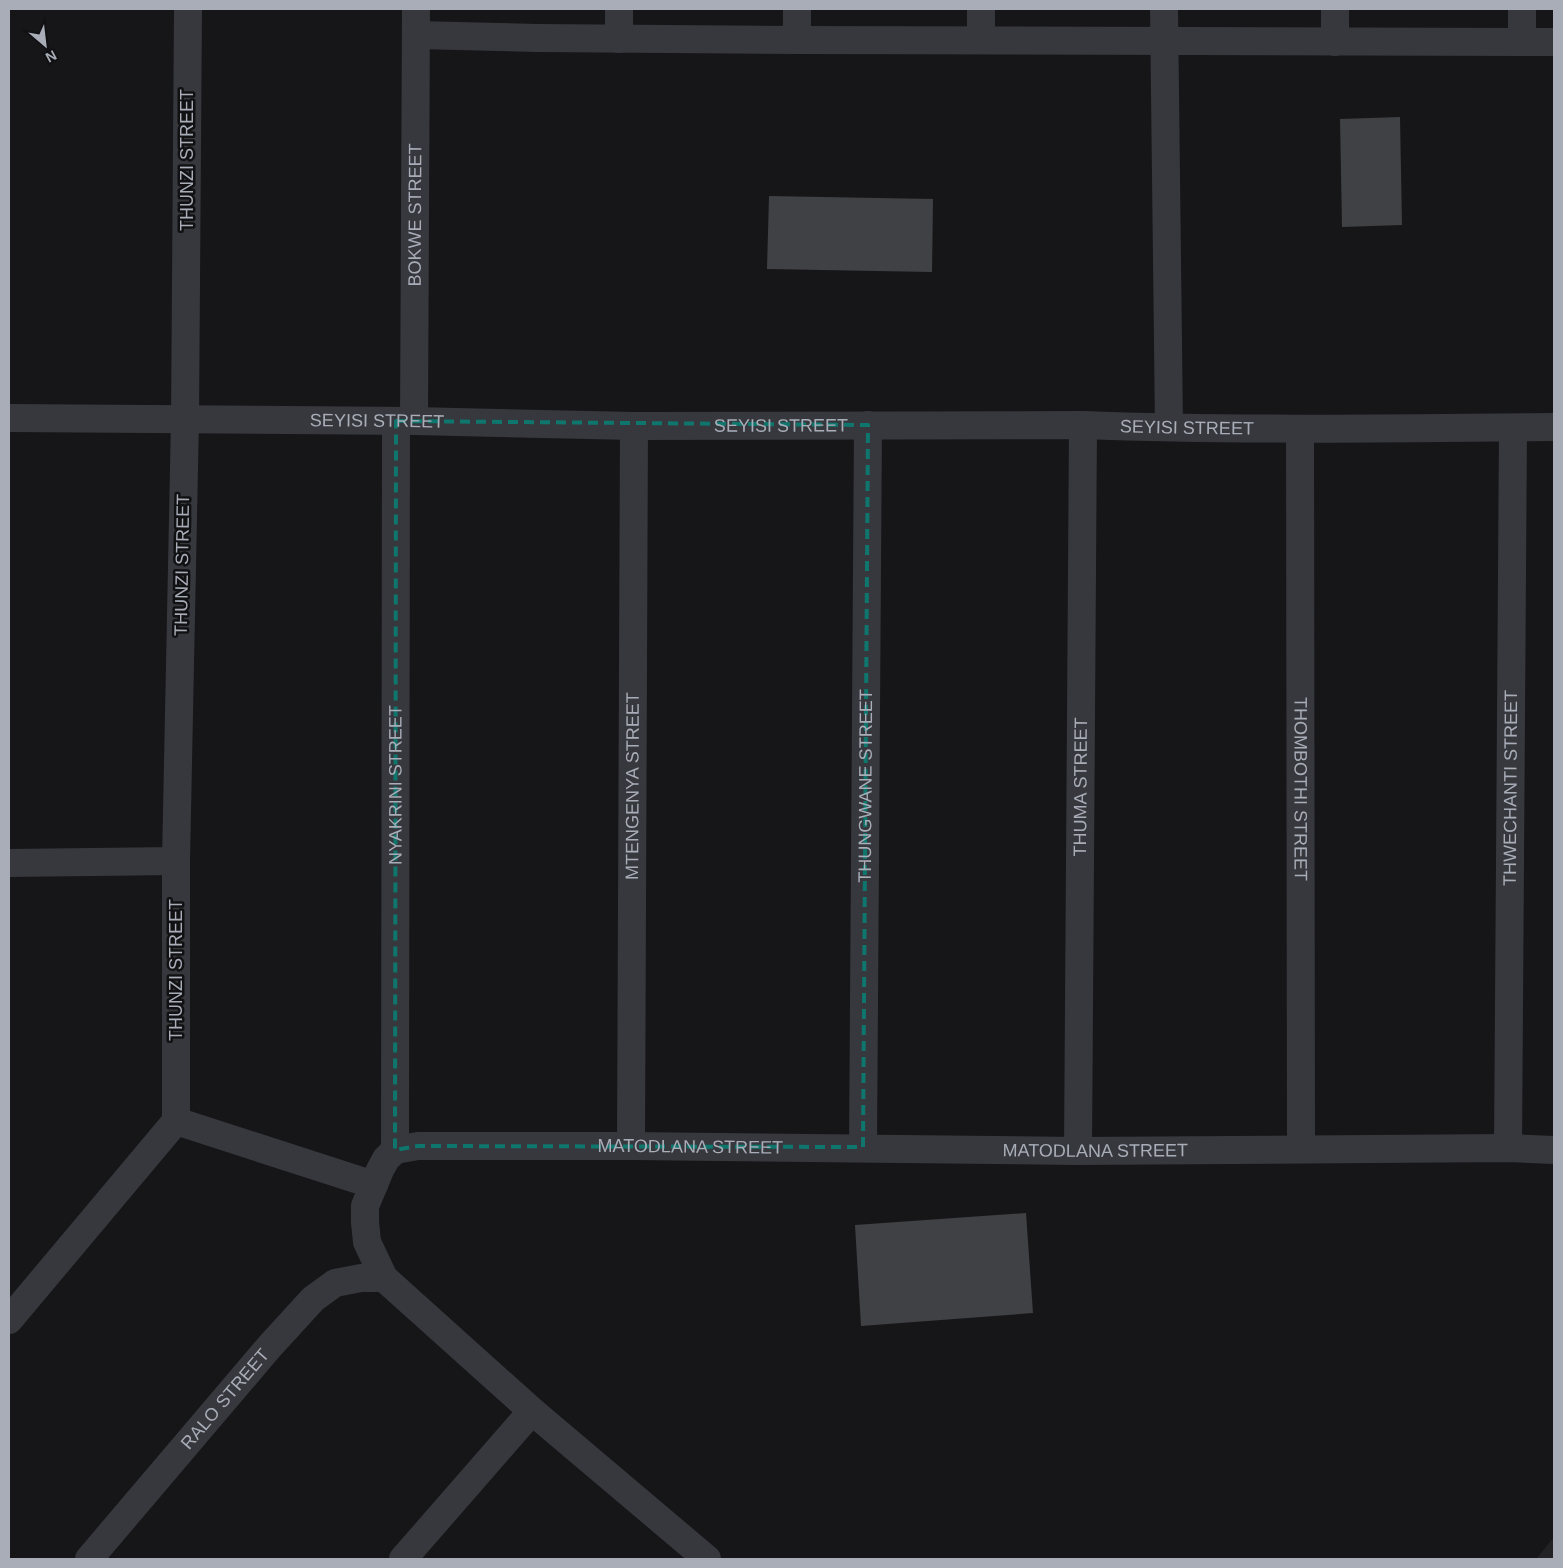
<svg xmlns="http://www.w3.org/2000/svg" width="1563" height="1568" viewBox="0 0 1563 1568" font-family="Arial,sans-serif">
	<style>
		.built { fill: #222225 }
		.building { fill: #404145 }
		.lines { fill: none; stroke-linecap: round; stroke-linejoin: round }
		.minor { stroke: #37383d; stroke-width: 28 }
		.marked { fill: none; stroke: #0f766e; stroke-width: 4; stroke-dasharray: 10 6; stroke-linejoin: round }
		.labels { text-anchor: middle; stroke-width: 5; stroke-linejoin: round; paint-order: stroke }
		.street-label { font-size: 18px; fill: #a8adb8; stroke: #111113 }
	</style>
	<rect width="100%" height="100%" fill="#161618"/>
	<path class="built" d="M 1554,1537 L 1554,1559 L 1536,1559 Z"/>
	<path class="building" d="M 1400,117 L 1402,225 L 1342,227 L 1340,119 Z
		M 769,196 L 933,199 L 932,272 L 767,269 Z
		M 1026,1213 L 1033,1313 L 861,1326 L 855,1225 Z"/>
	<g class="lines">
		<g class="minor">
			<path d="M 188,9 L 185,419 L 176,861 L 176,1121 L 374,1185"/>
			<path d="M 1164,9 L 1169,427"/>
			<path d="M 416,35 L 537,38 L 797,40 L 1554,42"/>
			<path d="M 619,39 L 619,9"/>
			<path d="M 797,40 L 797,9"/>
			<path d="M 981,40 L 981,9"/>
			<path d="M 1335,42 L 1335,9"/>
			<path d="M 1522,42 L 1522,9"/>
			<path id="s1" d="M 9,418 L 414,421 L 634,426 L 1083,425 C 1240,431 1397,428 1554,427"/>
			<path id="s2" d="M 414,421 L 416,9"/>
			<path id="s3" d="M 1300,429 L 1301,1149"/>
			<path d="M 9,863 L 176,861"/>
			<path id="s4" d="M 631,1146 L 634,426"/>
			<path id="s5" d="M 863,1147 L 868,425"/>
			<path id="s6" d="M 1508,1148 L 1513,428"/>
			<path id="s7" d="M 395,1150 L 396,421"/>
			<path id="s8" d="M 1078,1151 L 1083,425"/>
			<path d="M 9,1320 L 176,1121"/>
			<path id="s9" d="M 89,1559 L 270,1346 L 313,1299 L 335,1283 L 361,1278 L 384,1278"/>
			<path d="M 403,1559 L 532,1411"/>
			<path id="s10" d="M 707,1559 L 532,1411 L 384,1278 L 367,1242 L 365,1222 L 365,1206 L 380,1170 L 386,1159 L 395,1150 L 418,1146 L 631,1146 L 1078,1151 L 1508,1148 L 1554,1150"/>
		</g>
	</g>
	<path class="marked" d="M 396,421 L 868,425 L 863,1147 L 418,1146 L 395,1150 Z"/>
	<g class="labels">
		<g class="street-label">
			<text transform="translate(187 160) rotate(-90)" y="6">THUNZI STREET</text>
			<text dy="6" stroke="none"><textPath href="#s2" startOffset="206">BOKWE STREET</textPath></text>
			<text dy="6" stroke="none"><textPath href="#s1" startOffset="368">SEYISI STREET</textPath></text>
			<text dy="6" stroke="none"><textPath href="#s1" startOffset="772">SEYISI STREET</textPath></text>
			<text dy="6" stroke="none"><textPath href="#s1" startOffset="1178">SEYISI STREET</textPath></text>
			<text transform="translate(182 565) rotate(-89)" y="6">THUNZI STREET</text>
			<text dy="6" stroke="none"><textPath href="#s7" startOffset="365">NYAKRINI STREET</textPath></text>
			<text dy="6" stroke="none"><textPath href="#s4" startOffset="360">MTENGENYA STREET</textPath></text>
			<text dy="6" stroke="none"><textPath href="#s5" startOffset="361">THUNGWANE STREET</textPath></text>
			<text dy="6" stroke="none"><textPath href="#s8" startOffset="364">THUMA STREET</textPath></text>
			<text dy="6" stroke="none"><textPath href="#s6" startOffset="360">THWECHANTI STREET</textPath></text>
			<text dy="6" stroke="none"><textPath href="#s3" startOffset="360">THOMBOTHI STREET</textPath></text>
			<text transform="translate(176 970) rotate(-90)" y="6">THUNZI STREET</text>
			<text dy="6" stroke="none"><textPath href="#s10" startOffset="864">MATODLANA STREET</textPath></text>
			<text dy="6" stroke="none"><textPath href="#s10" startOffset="1269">MATODLANA STREET</textPath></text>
			<text dy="6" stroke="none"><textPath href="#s9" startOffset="210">RALO STREET</textPath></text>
		</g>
	</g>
	<rect width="1563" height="1568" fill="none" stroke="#a8adb8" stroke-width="20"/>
	<g transform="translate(45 45) rotate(152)" stroke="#111113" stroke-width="4" paint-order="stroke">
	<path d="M0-4L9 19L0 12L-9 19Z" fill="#a8adb8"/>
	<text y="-8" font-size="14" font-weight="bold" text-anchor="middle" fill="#a8adb8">N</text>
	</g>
</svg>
